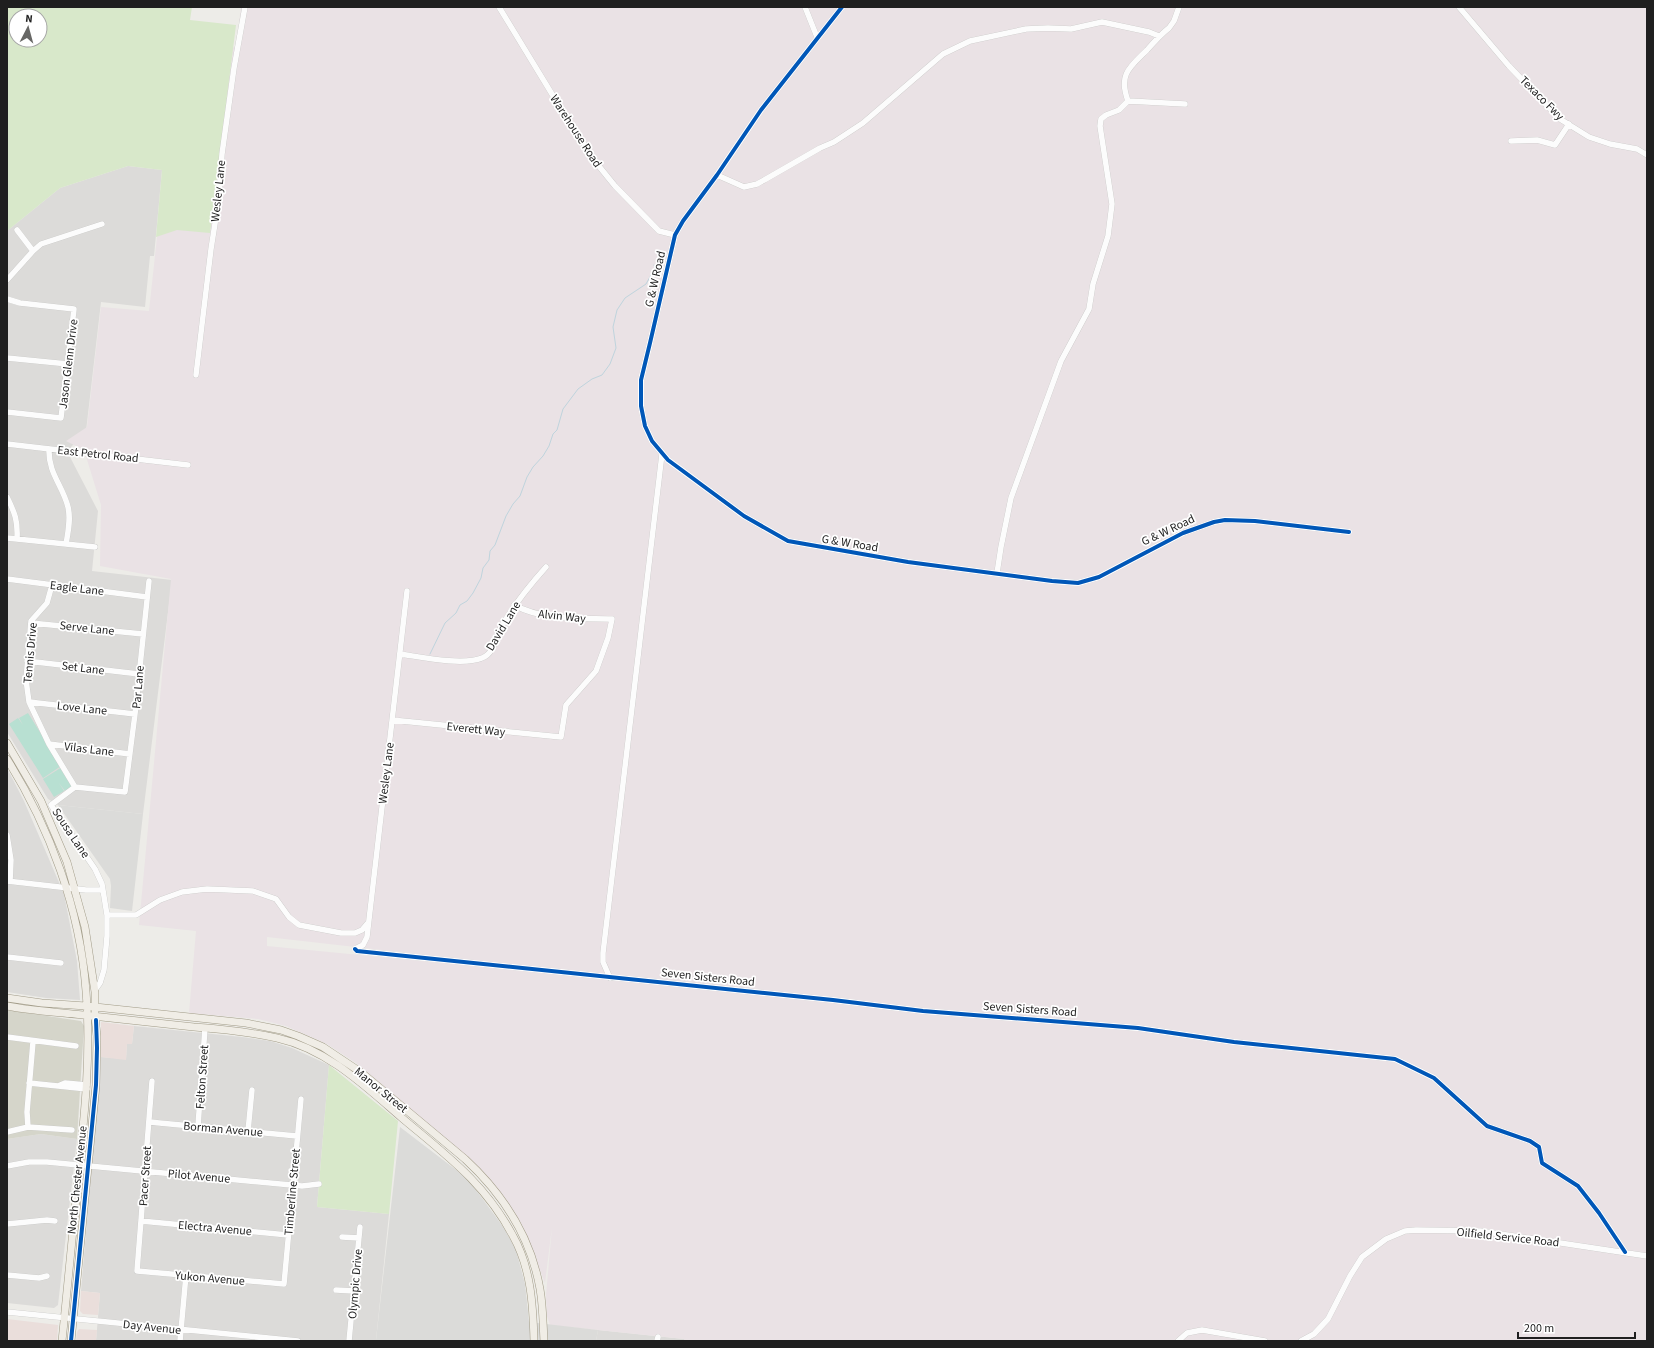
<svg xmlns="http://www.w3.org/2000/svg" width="1654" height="1348" viewBox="0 0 1654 1348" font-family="'Source Sans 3',sans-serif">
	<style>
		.residential { fill: #dcdbd9 }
		.commercial { fill: #eadedb }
		.industrial { fill: #eae2e5; fill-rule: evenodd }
		.religious { fill: #dbdbd9 }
		.construction { fill: #d5d5ca }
		.grass { fill: #d8e8ca; fill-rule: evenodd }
		.pitch { fill: #b8e0d2 }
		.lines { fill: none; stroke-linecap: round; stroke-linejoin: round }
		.stream { stroke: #bfd4dd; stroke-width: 1 }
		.minor-casing { stroke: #c4c4c2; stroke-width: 6 }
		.major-casing { stroke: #a19b87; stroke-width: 8 }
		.minor { stroke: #fcfcfc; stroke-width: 5.5 }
		.major { stroke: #f0ede6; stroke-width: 7 }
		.cycleway-casing { stroke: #fff; stroke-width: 6 }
		.cycleway { stroke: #0057b8; stroke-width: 4 }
		.labels { text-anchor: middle; stroke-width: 3.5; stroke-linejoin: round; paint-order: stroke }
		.street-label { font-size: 12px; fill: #1f1f1f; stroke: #fff }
	</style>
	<rect width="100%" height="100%" fill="#edece8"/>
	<path class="residential" d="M 128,166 L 162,170 L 154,256 L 150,256 L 145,307 L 101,302 L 86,431 L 71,447 L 70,457 L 98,511 L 92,571 L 172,580 L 143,814 L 58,805 L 48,799 L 7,732 L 7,231 L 60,188 Z
		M 7,768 L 24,801 L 64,894 L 77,961 L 80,1000 L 46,998 L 7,992 Z
		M 134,1026 L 242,1037 L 270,1041 L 292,1048 L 329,1065 L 317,1207 L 389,1214 L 376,1340 L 384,1341 L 96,1341 L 100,1293 L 81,1291 L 101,1057 L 126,1059 L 127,1043 L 132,1044 Z
		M 41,1134 L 77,1139 L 58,1305 L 54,1308 L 7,1303 L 7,1139 Z
		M 598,1330 L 684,1339 L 686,1341 L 596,1341 Z"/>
	<path class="commercial" d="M 101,1022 L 134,1026 L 132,1044 L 127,1044 L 126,1060 L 101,1057 Z
		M 81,1291 L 100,1293 L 98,1315 L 83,1314 L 80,1311 Z
		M 7,1319 L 58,1325 L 57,1341 L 7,1341 Z
		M 79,1329 L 97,1330 L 96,1341 L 76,1341 L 77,1332 Z"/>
	<path class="industrial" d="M 241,7 L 1647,7 L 1647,1341 L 686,1341 L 684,1339 L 550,1325 L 547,1316 L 546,1295 L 552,1227 L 545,1283 L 523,1227 L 481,1172 L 415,1122 L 356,1063 L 327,1044 L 286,1026 L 258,1019 L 189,1013 L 196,931 L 139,925 L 171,579 L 100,566 L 101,505 L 84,450 L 66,441 L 87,427 L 101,307 L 149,311 L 172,99 L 200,41 L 236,48 ZM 267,937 L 576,972 L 576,976 L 267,946 Z"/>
	<path class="religious" d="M 58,805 L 143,814 L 132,911 L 110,908 L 111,886 L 110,879 Z
		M 400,1127 L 468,1179 L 504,1228 L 516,1250 L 525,1284 L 529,1322 L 598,1330 L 596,1341 L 376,1340 Z"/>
	<path class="construction" d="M 7,1010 L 81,1021 L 84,1026 L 77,1139 L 41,1134 L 7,1139 Z"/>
	<path class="grass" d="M 7,7 L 192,7 L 190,20 L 236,25 L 210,233 L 177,230 L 156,237 L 162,170 L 128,166 L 60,188 L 7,231 ZM 16,16 L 40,16 L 40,40 L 16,40 Z
		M 329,1065 L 398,1121 L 389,1214 L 317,1207 Z"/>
	<path class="pitch" d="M 28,713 L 61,766 L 43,778 L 9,724 L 18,718 L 23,725 L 19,718 Z
		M 62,767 L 73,786 L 65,791 L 59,783 L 64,791 L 54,797 L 43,779 Z"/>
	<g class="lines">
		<path class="stream" d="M 430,654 L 445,623 L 456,613 L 460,605 L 467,601 L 473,593 L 481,578 L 483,568 L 489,560 L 490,551 L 495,545 L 506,516 L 513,504 L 520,496 L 527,477 L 533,467 L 543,456 L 549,446 L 553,434 L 557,430 L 563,409 L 578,389 L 592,379 L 602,375 L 610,364 L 616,348 L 613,327 L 617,310 L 625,298 L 646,284 L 655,268 L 654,265"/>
		<defs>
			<path id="minor" d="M 499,7 L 569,122 L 598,165 L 615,186 L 659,231 L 675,235
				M 805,7 L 817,37
				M 842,7 L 761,110 L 717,175 L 683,221 L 675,235 L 650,343 L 641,380 L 641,406 L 645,426 L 652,441 L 668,460 L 744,516 L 788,541 L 908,562 L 1052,581 L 1078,583 L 1099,577 L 1183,533 L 1214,522 L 1225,520 L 1255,521 L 1349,532
				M 1459,7 L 1509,66 L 1560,119 L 1589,137 L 1610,144 L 1637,149 L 1647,155
				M 1128,101 L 1185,104
				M 1511,141 L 1537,140 L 1555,145 L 1569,124
				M 717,175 L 744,187 L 757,184 L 766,179 L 820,148 L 834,142 L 863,123 L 943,54 L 970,41 L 1026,29 L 1048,28 L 1071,29 L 1102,22 L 1149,32 L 1159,36
				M 17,230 L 33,251
				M 7,280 L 33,251 L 41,244 L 102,224
				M 7,299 L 20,303 L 74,309 L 61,418 L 7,412
				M 7,358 L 68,364
				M 196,375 L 211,249 L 219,198 L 222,154 L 234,68 L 245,7
				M 7,444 L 188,465
				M 49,449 C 48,473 63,486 68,507 C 71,519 68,532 66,544
				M 7,497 C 15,513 18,521 17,539
				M 7,538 L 95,547
				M 997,573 L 1001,547 L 1011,498 L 1061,361 L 1089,309 L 1093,284 L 1108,236 L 1112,204 L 1100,126 L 1101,119 L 1106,115 L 1119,110 L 1128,101 C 1118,74 1130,67 1147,50 C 1154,42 1161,34 1169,28 L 1174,21 L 1179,7
				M 7,579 L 147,597
				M 52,585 L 47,603 L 31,621 L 26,680 L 29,702 L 49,744 L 75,787
				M 31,623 L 143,634
				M 400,654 C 421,657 462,666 482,658 C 493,654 495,641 499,631 C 512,607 528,587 546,567
				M 27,661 L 139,674
				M 29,702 L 135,714
				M 392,720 L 561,737 L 566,705 L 596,671 L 608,638 L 612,619 C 579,618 544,621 514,605
				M 49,744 L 130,754
				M 7,835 L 11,860 L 10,881
				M 7,881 L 86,890 L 103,890
				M 107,915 L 136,915 L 160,900 L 182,892 L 207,889 L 253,891 L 276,899 L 289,917 L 299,925 L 341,933 L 355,933 L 362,930 L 367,924
				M 355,949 L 357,951 L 833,1000 L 923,1011 L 1138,1028 L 1234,1042 L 1395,1059 L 1434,1078 L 1487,1126 L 1530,1141 L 1539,1147 L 1542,1163 L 1578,1186 L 1599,1213 L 1625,1252
				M 355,949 L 363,945 L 367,937 L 407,591
				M 7,957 L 61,963
				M 610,978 L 603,962 L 603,953 L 662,454
				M 95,990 L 100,983 L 104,970 L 107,936 L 107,915 L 102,884 L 95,869 L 51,805 L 75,787 L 125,792 L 135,714 L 149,581
				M 7,1037 L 76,1046
				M 152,1081 L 137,1271 L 284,1284 L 301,1099
				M 29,1083 L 58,1086
				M 87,1089 L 58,1086 L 65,1083 L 87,1085
				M 149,1122 L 297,1136
				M 198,1126 L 205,1028
				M 28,1127 L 27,1112 L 33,1042
				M 248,1131 L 252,1090
				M 7,1132 L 28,1127 L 72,1130
				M 7,1166 L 29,1162 L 47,1162 L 302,1186 L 319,1184
				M 141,1221 L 288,1235
				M 7,1224 L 47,1220 L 55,1221
				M 342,1237 L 359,1238
				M 7,1275 L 39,1278 L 47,1276
				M 336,1290 L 354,1291
				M 7,1312 L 298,1341
				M 180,1341 L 186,1275
				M 349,1341 L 360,1227
				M 657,1341 L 658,1337
				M 1178,1341 L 1187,1333 L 1202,1330 L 1265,1341
				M 1301,1341 L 1314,1334 L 1328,1319 L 1350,1276 L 1362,1257 L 1386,1239 L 1405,1231 L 1416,1230 L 1480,1231 L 1647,1256"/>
			<path id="major" d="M 7,743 L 41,801 L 67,862 L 85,927 L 95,992 L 95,1017 L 97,1036 L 96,1085 L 71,1341
				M 7,759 C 50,828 80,909 86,991 C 91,1051 85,1110 79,1169 C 73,1227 68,1284 62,1341
				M 7,998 L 42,1003 L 86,1006 L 246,1023 L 281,1030 L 298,1036 L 323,1047 L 362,1073 L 465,1159 C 503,1194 531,1238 540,1289 C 543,1306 543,1324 544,1341
				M 7,1006 C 32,1011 58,1012 83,1015 C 120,1019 157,1023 194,1027 C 222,1029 250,1032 277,1038 C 327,1049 365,1086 402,1118 C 446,1155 485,1183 513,1236 C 531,1268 533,1305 534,1341"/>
		</defs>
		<use href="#minor" class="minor-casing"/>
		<use href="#major" class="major-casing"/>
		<use href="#minor" class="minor"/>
		<use href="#major" class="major"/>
		<defs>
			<path id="cycleway" d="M 842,7 L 761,110 L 717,175 L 683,221 L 675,235 L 650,343 L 641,380 L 641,406 L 645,426 L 652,441 L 668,460 L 744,516 L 788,541 L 908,562 L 1052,581 L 1078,583 L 1099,577 L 1183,533 L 1214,522 L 1225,520 L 1255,521 L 1349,532
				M 355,949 L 357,951 L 833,1000 L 923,1011 L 1138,1028 L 1234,1042 L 1395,1059 L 1434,1078 L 1487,1126 L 1530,1141 L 1539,1147 L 1542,1163 L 1578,1186 L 1599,1213 L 1625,1252
				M 71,1341 L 96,1085 L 97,1048 L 96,1020"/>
		</defs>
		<use href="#cycleway" class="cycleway-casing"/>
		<use href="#cycleway" class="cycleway"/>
	</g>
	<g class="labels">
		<g class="street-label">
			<text transform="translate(1542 98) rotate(45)" y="4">Texaco Fwy</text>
			<text transform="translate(576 131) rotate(57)" y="4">Warehouse Road</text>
			<text transform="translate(218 191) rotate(-84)" y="4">Wesley Lane</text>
			<text transform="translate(655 279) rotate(-77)" y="4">G &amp; W Road</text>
			<text transform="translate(68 364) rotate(-83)" y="4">Jason Glenn Drive</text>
			<text transform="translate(98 454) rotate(6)" y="4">East Petrol Road</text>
			<text transform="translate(1168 530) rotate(-25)" y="4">G &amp; W Road</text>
			<text transform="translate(850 543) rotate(9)" y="4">G &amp; W Road</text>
			<text transform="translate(77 588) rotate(7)" y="4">Eagle Lane</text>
			<text transform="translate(562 616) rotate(6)" y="4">Alvin Way</text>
			<text transform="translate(503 626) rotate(-59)" y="4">David Lane</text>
			<text transform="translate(87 628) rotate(6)" y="4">Serve Lane</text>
			<text transform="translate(30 653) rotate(-85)" y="4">Tennis Drive</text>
			<text transform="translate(83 668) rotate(7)" y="4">Set Lane</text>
			<text transform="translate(138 687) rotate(-85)" y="4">Par Lane</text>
			<text transform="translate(82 708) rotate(6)" y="4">Love Lane</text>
			<text transform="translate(476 729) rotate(6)" y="4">Everett Way</text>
			<text transform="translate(89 749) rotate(7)" y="4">Vilas Lane</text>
			<text transform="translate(386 773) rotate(-83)" y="4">Wesley Lane</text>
			<text transform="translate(71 833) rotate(56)" y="4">Sousa Lane</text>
			<text transform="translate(708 977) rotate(6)" y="4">Seven Sisters Road</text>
			<text transform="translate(1030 1009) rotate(4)" y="4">Seven Sisters Road</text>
			<text transform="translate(202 1077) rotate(-86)" y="4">Felton Street</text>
			<text transform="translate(381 1090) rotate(39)" y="4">Manor Street</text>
			<text transform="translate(223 1129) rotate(5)" y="4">Borman Avenue</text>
			<text transform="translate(145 1176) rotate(-86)" y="4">Pacer Street</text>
			<text transform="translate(199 1176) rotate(5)" y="4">Pilot Avenue</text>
			<text transform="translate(77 1180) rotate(-84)" y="4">North Chester Avenue</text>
			<text transform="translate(292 1192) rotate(-85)" y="4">Timberline Street</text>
			<text transform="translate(215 1228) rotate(5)" y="4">Electra Avenue</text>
			<text transform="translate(1508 1237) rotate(6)" y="4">Oilfield Service Road</text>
			<text transform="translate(210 1278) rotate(5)" y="4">Yukon Avenue</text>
			<text transform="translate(355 1284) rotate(-85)" y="4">Olympic Drive</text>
			<text transform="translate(152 1327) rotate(6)" y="4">Day Avenue</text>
		</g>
	</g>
	<rect width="1654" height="1348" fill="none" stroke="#1f1f1f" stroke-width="16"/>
	<g transform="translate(28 28) rotate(6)"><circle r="19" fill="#ffffff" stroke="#a5a5a5"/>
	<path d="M0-3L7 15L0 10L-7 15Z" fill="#676765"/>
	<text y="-6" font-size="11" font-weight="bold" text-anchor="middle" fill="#1f1f1f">N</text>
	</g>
	<path d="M1518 1332v6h117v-6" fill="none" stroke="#1f1f1f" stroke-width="2"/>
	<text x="1524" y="1332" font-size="12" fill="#1f1f1f" stroke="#ffffff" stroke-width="3" paint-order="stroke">200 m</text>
</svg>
